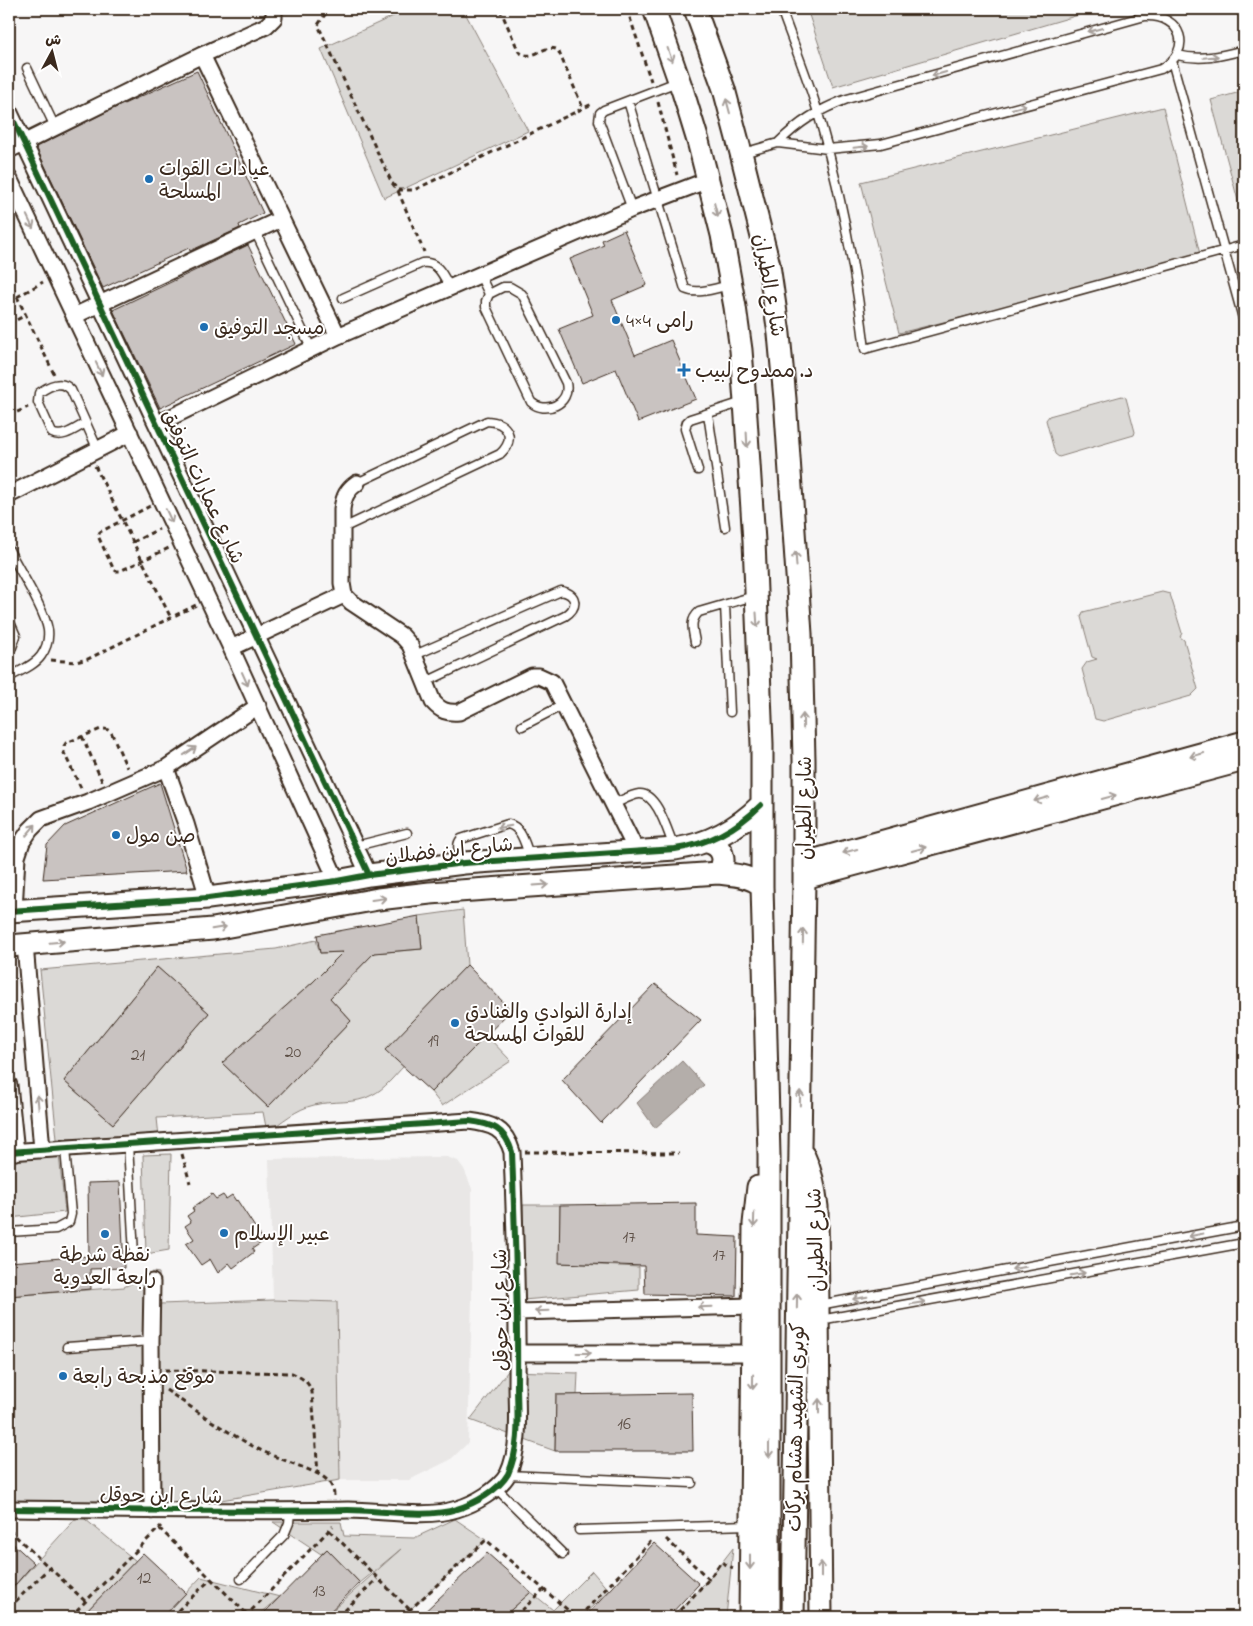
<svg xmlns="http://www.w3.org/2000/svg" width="1253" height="1626" viewBox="0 0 1253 1626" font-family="'Indie Flower','Playpen Sans Arabic',sans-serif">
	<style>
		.built { fill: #e9e7e6 }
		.green { fill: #dbd9d6; stroke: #8b827a; fill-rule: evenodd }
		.water { fill: #b4aeaa; stroke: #847972 }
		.building { fill: #c9c3c1; stroke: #3b2a1e }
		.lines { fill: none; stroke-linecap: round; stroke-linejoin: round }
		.lane-casing { stroke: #3b2a1e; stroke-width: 11 }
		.street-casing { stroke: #3b2a1e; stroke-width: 19 }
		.secondary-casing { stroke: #3b2a1e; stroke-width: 25 }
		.path { stroke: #3b2a1e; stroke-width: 3; stroke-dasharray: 5 4; stroke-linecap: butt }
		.lane { stroke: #fff; stroke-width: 8 }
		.street { stroke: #fff; stroke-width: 15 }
		.secondary { stroke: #fff; stroke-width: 21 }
		.cycleway-casing { stroke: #fff; stroke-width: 9 }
		.cycleway { stroke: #1b5e20; stroke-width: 6 }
		.oneway { stroke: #a79f9a }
		.poi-dot { fill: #1f6fb2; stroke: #fff; stroke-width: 2 }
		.labels { text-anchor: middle; stroke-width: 4; stroke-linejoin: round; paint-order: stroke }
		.number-label { font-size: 18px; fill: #5e5047 }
		.poi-label { font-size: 20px; fill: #3b2a1e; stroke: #fff; text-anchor: start }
		.street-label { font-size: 20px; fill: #3b2a1e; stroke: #fff }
	</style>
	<rect width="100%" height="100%" fill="#f7f6f6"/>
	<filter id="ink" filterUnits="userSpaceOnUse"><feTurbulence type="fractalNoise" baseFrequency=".02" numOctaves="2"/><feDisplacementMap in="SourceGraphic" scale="10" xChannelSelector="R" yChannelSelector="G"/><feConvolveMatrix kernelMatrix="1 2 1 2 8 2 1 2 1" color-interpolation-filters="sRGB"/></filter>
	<g filter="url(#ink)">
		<path class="built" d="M 447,1157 L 458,1161 L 464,1169 L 472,1189 L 472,1299 L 468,1443 L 450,1460 L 409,1480 L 340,1480 L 337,1302 L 273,1300 L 269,1159 Z"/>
		<path class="green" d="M 409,9 L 463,9 L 528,131 L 384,198 L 321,49 Z
			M 807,9 L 1099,9 L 833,87 Z
			M 1244,91 L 1244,223 L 1211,100 Z
			M 1163,107 L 1201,258 L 899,333 L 861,182 Z
			M 1122,396 L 1126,398 L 1135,432 L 1134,435 L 1059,457 L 1055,454 L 1046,420 L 1049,416 Z
			M 1162,592 L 1170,594 L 1182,633 L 1180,637 L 1184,640 L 1198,689 L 1191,696 L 1103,721 L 1095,719 L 1082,669 L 1087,662 L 1097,659 L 1092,657 L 1081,617 L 1083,612 Z
			M 463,910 L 467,965 L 386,1050 L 404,1066 C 394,1076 385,1089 372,1095 C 355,1105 333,1100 314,1105 C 296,1109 282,1122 267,1132 L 263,1112 L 157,1118 L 159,1137 L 57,1139 L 40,970 L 276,949 L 316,940 L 320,953 L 343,952 L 313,982 L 222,1063 L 268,1107 L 351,1021 L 330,998 L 374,953 L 422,949 L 419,916 ZM 157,967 L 209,1013 L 113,1124 L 64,1081 Z
			M 486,1035 L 511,1061 L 442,1106 L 431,1092 Z
			M 171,1154 L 169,1250 L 146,1254 L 143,1155 Z
			M 59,1155 L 65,1212 L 9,1218 L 9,1159 Z
			M 523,1205 L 560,1205 L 560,1263 L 639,1267 L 639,1290 L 523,1300 Z
			M 153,1272 L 159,1273 L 160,1304 L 273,1300 L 337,1302 L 340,1480 L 150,1512 L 80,1515 L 136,1561 L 81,1617 L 9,1617 L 9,1592 L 79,1515 L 9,1517 L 9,1296 L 124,1287 Z
			M 508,1371 L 578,1373 L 577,1395 L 556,1395 L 555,1451 L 470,1420 Z
			M 455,1519 L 486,1540 L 402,1617 L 325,1617 L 401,1549 L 360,1583 L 327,1549 L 321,1554 L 273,1522 L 341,1522 L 344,1536 L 414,1538 Z
			M 733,1548 L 726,1617 L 671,1617 L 709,1579 Z
			M 592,1571 L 609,1591 L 581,1617 L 503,1617 L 531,1592 L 553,1610 Z
			M 201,1577 L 280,1597 L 255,1617 L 163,1617 Z"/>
		<path class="water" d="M 682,1061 L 704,1085 L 655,1128 L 637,1103 Z"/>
		<path class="building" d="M 197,71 L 263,213 L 239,225 L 240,228 L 190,251 L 189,248 L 103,288 L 36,147 L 106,112 Z
			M 624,230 L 647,285 L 612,300 L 635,355 L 671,340 L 696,399 L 638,422 L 616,369 L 582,383 L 559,329 L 593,315 L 570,259 L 604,245 L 602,240 Z
			M 248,245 L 296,344 L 160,408 L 113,310 Z
			M 160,783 L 187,871 L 43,879 L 47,845 L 65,826 Z
			M 419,916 L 422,949 L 374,953 L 330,998 L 351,1021 L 268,1107 L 222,1063 L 313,982 L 343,952 L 320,953 L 317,935 Z
			M 467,965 L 511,1010 L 431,1092 L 385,1050 Z
			M 157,967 L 209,1013 L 113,1124 L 64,1081 Z
			M 655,984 L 701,1020 L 601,1123 L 562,1080 Z
			M 120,1182 L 124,1268 L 90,1269 L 91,1289 L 9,1296 L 9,1262 L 89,1256 L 88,1183 Z
			M 212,1194 L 216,1199 L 223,1195 L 226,1199 L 232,1195 L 236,1201 L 237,1200 L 264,1241 L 252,1249 L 254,1252 L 233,1268 L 229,1263 L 218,1273 L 210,1259 L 201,1265 L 186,1244 L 194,1239 L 185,1226 L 191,1222 L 187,1216 L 194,1211 L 192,1208 Z
			M 696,1203 L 696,1235 L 737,1237 L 736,1296 L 645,1294 L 644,1266 L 559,1263 L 560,1205 Z
			M 692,1393 L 693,1451 L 555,1451 L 556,1395 Z
			M 9,1540 L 34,1563 L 9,1592 Z
			M 654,1543 L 699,1584 L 668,1617 L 585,1617 Z
			M 327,1549 L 360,1583 L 324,1617 L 260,1617 Z
			M 143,1553 L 186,1593 L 163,1617 L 81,1617 Z
			M 487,1553 L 531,1592 L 503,1617 L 419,1617 Z"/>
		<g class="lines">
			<defs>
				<path id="lane" d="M 781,9 C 793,43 808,78 818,113 C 841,192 855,267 865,349 L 1244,245
					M 1177,55 C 1201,61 1221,56 1244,50
					M 1172,61 L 1244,322
					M 27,68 L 55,127
					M 628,101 L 685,289 C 698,295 716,288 730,285
					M 743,153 L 778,143 L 828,149 L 881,144 L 1161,69 C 1194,51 1182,14 1145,16 L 847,99 C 818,110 799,122 778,143
					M 632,209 L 599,121 L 600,113 L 604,110 L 677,82
					M 255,231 L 311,348
					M 480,275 L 489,294
					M 503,287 L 510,287 L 522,294 L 566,383 C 571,404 545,415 531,402 L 486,307 L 486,301 L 489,294 Z
					M 343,298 L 422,263 C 438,261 443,275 450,288
					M 708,414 L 725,527
					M 86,423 C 76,428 63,439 52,433 L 38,402 L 39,393 C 48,386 62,379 71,390 L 98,450
					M 698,470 L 685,429 L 687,422 L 690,419 L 743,402
					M 343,528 L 500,454 C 516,439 509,422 487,421 L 357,483
					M 9,550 C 19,570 45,610 48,630 C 49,639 46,649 41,656 C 34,666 19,671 9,677
					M 725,605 L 730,712
					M 9,620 L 16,636 L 12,647 L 9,649
					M 695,642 C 693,630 689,621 699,612 L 754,596
					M 415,655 L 561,591 C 577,594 579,607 565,616 L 426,682
					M 522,726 L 563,705
					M 613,804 C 621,801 631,795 639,794 C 657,792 668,833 674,847
					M 356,846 L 407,833
					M 463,861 C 460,853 455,846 461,839 L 508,824 C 522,827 525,845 530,857
					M 128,1144 L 134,1255
					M 9,1232 L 56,1229 L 69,1222 L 71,1214 L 65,1149
					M 819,1305 L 1244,1226
					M 820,1320 L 1244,1243
					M 67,1347 L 151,1341
					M 507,1475 L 692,1483
					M 496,1488 L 563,1554
					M 579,1530 L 749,1525
					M 241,1579 L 284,1535 L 289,1523 L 290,1512"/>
				<path id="street" d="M 202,55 L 338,336
					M 9,111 L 369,875
					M 9,150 L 202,55 L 266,26 L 274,18 L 274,9
					M 9,178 L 231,648 L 337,881
					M 74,316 L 281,219
					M 157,424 L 338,336 L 632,209 L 708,180
					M 357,483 C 347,490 344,496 342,509 L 342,583 L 344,595 L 351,602 L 402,636 L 410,645 L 433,702 C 441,711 447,713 459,712 L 532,676 L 539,676 L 552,682 L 637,852
					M 9,495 L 130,433
					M 231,648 L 344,595
					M 166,768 L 186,824 L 208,898
					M 14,910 L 17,857 L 22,842 L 30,830 L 41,819 L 88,802 L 166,768 L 258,706
					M 25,944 L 42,1150
					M 9,1085 L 16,1152
					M 9,1152 L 469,1121 C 492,1124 505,1128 512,1152 C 515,1229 518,1306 517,1383 C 517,1412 521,1446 508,1474 C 499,1490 474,1504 457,1509 C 426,1519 381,1510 348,1510 C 235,1512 122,1510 9,1509
					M 517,1312 L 753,1306
					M 518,1353 L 753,1353
					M 152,1511 L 151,1341 L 152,1282"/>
				<path id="secondary" d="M 654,9 L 683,92 L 698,141 L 722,235 L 735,307 L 741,350 L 745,402 L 754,541 L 762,744 L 762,886 L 769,1156 L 769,1617
					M 695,9 L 724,89 L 741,153 L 769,265 L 779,334 L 785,399 L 801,634 L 804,760 L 804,879 L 793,1617
					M 707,842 C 722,845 728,860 718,873
					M 804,863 L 1244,742
					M 804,878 L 1244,760
					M 9,911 L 208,898 L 337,881 L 369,875 L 464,863 L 675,849 C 709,844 736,830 761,805
					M 9,946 L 213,929 L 378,899 L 430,893 L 718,873 C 735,875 749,875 762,886
					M 804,1156 C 812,1173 815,1189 817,1207 L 821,1617
					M 750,1617 L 754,1224 L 758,1187"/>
			</defs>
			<use href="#lane" class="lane-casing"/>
			<use href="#street" class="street-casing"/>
			<use href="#secondary" class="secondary-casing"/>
			<path class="path" d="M 334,9 L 326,13 L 318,25 L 392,183 L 398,190 L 414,190 L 592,104
				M 500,9 L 519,52 C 535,63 543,42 558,50 L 583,108
				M 627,9 L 651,81
				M 658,102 L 677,175
				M 398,191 L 424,252
				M 9,280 L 54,374
				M 17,297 L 43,282
				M 9,324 L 26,315
				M 9,416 L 28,407
				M 95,466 L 171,618
				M 150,506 L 100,532 L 98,536 L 113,568 L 116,571 L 120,571 L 169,548
				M 133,542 L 159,529
				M 51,660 L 76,662 L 88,659 L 196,605
				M 82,736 L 102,781
				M 81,788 L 64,753 L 64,746 L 66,743 L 101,729 C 106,729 109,729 112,734 L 127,768
				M 525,1152 L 679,1153
				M 182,1154 L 190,1183
				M 165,1370 L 292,1373 C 302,1378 308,1381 312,1392 L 318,1474
				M 166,1390 C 195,1410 225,1431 256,1448 C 276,1458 296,1464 316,1473 C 326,1477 334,1485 334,1496
				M 159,1528 L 248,1615
				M 9,1530 L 85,1601
				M 329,1530 L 410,1610
				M 666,1539 L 709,1579 L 721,1562 L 733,1568
				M 9,1608 L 49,1568
				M 70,1617 L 161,1526
				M 171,1617 L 211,1579
				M 245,1617 L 333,1526
				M 338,1617 L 377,1579
				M 402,1617 L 486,1540 L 576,1617
				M 515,1617 L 543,1590
				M 579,1617 L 653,1539
				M 674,1617 L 709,1579"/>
			<use href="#lane" class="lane"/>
			<use href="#street" class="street"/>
			<use href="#secondary" class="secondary"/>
			<defs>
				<path id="cycleway" d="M 9,111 L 369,875
					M 9,911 L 208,898 L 337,881 L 369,875 L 464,863 L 675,849 C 709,844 736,830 761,805
					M 9,1152 L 469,1121 C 492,1124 505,1128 512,1152 C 515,1229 518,1306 517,1383 C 517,1412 521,1446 508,1474 C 499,1490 474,1504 457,1509 C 426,1519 381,1510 348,1510 C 235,1512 122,1510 9,1509"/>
			</defs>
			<use href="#cycleway" class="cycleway-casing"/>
			<use href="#cycleway" class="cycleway"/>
		</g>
		<defs><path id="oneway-shaft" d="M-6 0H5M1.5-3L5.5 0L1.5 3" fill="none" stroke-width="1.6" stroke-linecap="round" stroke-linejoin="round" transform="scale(1.25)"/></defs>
		<g class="oneway">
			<use href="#oneway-shaft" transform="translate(1095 30) rotate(164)"/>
			<use href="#oneway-shaft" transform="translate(670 55) rotate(71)"/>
			<use href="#oneway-shaft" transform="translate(1211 57) rotate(-6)"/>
			<use href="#oneway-shaft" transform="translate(939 74) rotate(164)"/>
			<use href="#oneway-shaft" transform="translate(728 106) rotate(-105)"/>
			<use href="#oneway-shaft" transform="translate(1019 107) rotate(-15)"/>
			<use href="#oneway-shaft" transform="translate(861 147) rotate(-6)"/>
			<use href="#oneway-shaft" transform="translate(716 210) rotate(75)"/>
			<use href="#oneway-shaft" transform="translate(30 222) rotate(65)"/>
			<use href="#oneway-shaft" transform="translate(99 369) rotate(65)"/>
			<use href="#oneway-shaft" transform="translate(747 440) rotate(87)"/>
			<use href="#oneway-shaft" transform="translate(169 516) rotate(65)"/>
			<use href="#oneway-shaft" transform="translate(796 559) rotate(-94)"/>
			<use href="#oneway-shaft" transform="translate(757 620) rotate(86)"/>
			<use href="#oneway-shaft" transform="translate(245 679) rotate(66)"/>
			<use href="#oneway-shaft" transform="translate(803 721) rotate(-91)"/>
			<use href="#oneway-shaft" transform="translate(190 751) rotate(-34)"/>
			<use href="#oneway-shaft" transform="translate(1197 755) rotate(164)"/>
			<use href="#oneway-shaft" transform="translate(1109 797) rotate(-15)"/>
			<use href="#oneway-shaft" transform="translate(1041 799) rotate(164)"/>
			<use href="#oneway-shaft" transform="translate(504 827) rotate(170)"/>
			<use href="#oneway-shaft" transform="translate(31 830) rotate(-50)"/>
			<use href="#oneway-shaft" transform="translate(919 849) rotate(-15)"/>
			<use href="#oneway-shaft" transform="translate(850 851) rotate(165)"/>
			<use href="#oneway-shaft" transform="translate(541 885) rotate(-4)"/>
			<use href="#oneway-shaft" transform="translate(379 899) rotate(-8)"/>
			<use href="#oneway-shaft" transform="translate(219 928) rotate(-9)"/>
			<use href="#oneway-shaft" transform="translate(803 936) rotate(-89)"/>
			<use href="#oneway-shaft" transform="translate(57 942) rotate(-5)"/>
			<use href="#oneway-shaft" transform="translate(800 1098) rotate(-89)"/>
			<use href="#oneway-shaft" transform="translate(38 1102) rotate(-95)"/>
			<use href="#oneway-shaft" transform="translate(754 1220) rotate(92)"/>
			<use href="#oneway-shaft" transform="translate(1196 1235) rotate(169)"/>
			<use href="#oneway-shaft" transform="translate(1019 1268) rotate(170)"/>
			<use href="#oneway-shaft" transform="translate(1078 1274) rotate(-10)"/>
			<use href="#oneway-shaft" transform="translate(860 1298) rotate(170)"/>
			<use href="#oneway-shaft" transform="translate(797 1301) rotate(-89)"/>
			<use href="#oneway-shaft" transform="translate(918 1303) rotate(-10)"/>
			<use href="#oneway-shaft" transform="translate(705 1307) rotate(178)"/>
			<use href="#oneway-shaft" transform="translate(542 1311) rotate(178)"/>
			<use href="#oneway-shaft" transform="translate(584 1353)"/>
			<use href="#oneway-shaft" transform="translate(753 1382) rotate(91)"/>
			<use href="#oneway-shaft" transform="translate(819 1406) rotate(-90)"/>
			<use href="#oneway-shaft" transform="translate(769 1450) rotate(90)"/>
			<use href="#oneway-shaft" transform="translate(750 1562) rotate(90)"/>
			<use href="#oneway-shaft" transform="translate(821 1569) rotate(-90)"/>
		</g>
	</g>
	<g class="poi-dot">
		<circle cx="149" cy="179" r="5"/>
		<circle cx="616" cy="320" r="5"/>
		<circle cx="204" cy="327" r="5"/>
		<path d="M681.5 362.5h5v5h5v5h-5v5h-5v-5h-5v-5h5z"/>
		<circle cx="116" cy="835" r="5"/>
		<circle cx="455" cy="1023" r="5"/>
		<circle cx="224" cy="1233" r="5"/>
		<circle cx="105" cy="1234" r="5"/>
		<circle cx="63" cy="1376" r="5"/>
	</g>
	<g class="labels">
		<g class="number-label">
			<text x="433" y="1046">19</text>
			<text x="293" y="1057">20</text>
			<text x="138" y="1060">21</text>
			<text x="629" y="1242">17</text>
			<text x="719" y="1260">17</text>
			<text x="624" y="1429">16</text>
			<text x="144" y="1583">12</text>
			<text x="319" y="1596">13</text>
		</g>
		<g class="poi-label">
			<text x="159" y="175">عيادات القوات<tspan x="159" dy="23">المسلحة</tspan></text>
			<text x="626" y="327">رامى 4×4</text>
			<text x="214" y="334">مسجد التوفيق</text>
			<text x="695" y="377">د. ممدوح لبيب</text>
			<text x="126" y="842">صن مول</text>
			<text x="465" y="1018">إدارة النوادي والفنادق<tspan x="465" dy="23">للقوات المسلحة</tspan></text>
			<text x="234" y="1240">عبير الإسلام</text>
			<text x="105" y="1261" text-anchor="middle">نقطة شرطة<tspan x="105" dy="23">رابعة العدوية</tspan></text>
			<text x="73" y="1383">موقع مذبحة رابعة</text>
		</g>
		<g class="street-label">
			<text transform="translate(770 285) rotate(80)" y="7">شارع الطيران</text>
			<text transform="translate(204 486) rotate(65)" y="7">شارع عمارات التوفيق</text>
			<text transform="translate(804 808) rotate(-90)" y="7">شارع الطيران</text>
			<text transform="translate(449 850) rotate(-6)" y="7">شارع ابن فضلان</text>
			<text transform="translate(815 1240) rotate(-92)" y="7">شارع الطيران</text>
			<text transform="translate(500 1310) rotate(-91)" y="7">شارع ابن حوقل</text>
			<text transform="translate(795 1427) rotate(-89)" y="7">كوبرى الشهيد هشام بركات</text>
			<text transform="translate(161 1495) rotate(1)" y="7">شارع ابن حوقل</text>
		</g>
	</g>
	<rect width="1253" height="1626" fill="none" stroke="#fff" stroke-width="30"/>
	<rect x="15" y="15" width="1223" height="1596" fill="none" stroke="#3b2a1e" stroke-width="2" filter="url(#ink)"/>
	<g transform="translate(52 52) rotate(7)" stroke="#ffffff" stroke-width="4" paint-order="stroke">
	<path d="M0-4L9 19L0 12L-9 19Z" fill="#3b2a1e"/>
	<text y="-8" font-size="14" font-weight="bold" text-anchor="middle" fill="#3b2a1e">ش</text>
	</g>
</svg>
